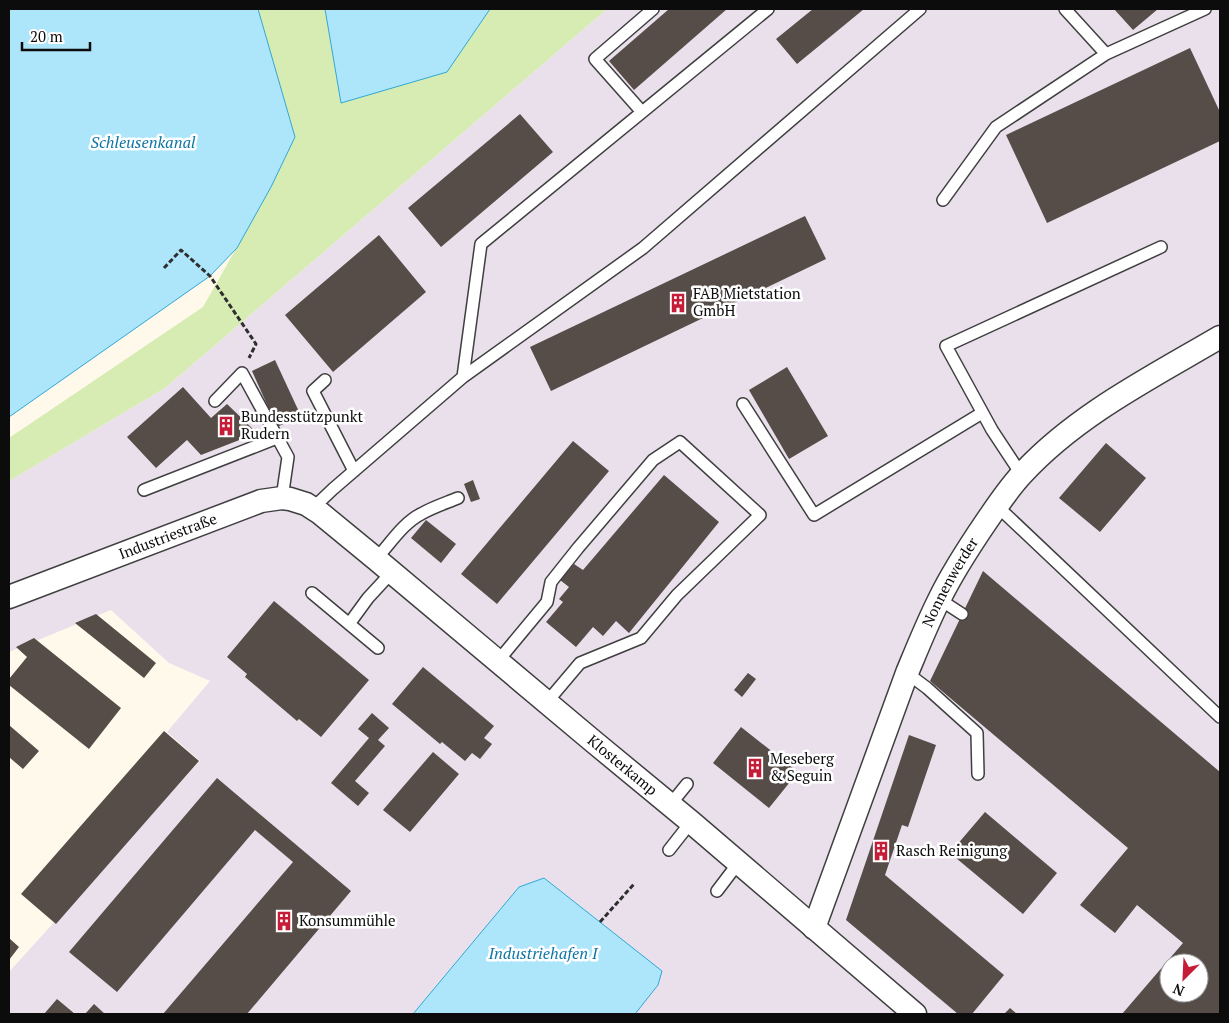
<svg xmlns="http://www.w3.org/2000/svg" width="1229" height="1023" viewBox="0 0 1229 1023" font-family="'PT Serif',serif">
	<style>
		.industrial { fill: #e9e0ec; fill-rule: evenodd }
		.green { fill: #d7ecb3 }
		.water { fill: #ade6fa; stroke: #2fa7d6 }
		.building { fill: #564c48; fill-rule: evenodd }
		.lines { fill: none; stroke-linecap: round; stroke-linejoin: round }
		.lane-casing { stroke: #3f3f3f; stroke-width: 14 }
		.street-casing { stroke: #3f3f3f; stroke-width: 25 }
		.path { stroke: #2e2e2e; stroke-width: 3; stroke-dasharray: 5 2.5; stroke-linecap: butt }
		.lane { stroke: #fff; stroke-width: 11 }
		.street { stroke: #fff; stroke-width: 22 }
		.labels { text-anchor: middle; stroke-width: 5; stroke-linejoin: round; paint-order: stroke }
		.poi-label { font-size: 15px; fill: #0c0c0c; stroke: #fff; text-anchor: start }
		.street-label { font-size: 15px; fill: #0c0c0c; stroke: #fff }
		.water-label { font-size: 16px; font-style: italic; fill: #0e76a6; stroke: #fff }
	</style>
	<rect width="100%" height="100%" fill="#fff9ec"/>
	<path class="industrial" d="M 607,9 L 1220,9 L 1220,1014 L 635,1014 L 658,985 L 600,922 L 544,878 L 519,887 L 413,1014 L 9,1014 L 9,972 L 200,761 L 167,732 L 210,681 L 169,663 L 111,610 L 9,652 L 9,481 L 165,388 ZM 1169,963 L 1199,963 L 1199,993 L 1169,993 Z"/>
	<path class="green" d="M 258,9 L 325,9 L 341,102 L 447,72 L 490,9 L 607,9 L 165,388 L 9,481 L 9,438 L 203,307 L 271,187 L 295,137 Z"/>
	<path class="water" d="M 9,9 L 258,9 L 295,137 L 271,187 L 237,248 L 210,276 L 9,417 Z
		M 325,9 L 490,9 L 447,72 L 341,103 Z
		M 544,878 L 662,971 L 658,985 L 635,1014 L 413,1014 L 519,887 Z"/>
	<path class="building" d="M 669,9 L 727,9 L 634,90 L 609,61 Z
		M 813,9 L 864,9 L 797,64 L 776,39 Z
		M 1114,9 L 1158,9 L 1133,30 Z
		M 1190,48 L 1220,112 L 1220,141 L 1047,223 L 1006,135 Z
		M 520,114 L 553,152 L 441,247 L 408,208 Z
		M 805,216 L 826,259 L 551,391 L 530,347 Z
		M 379,235 L 426,292 L 333,372 L 285,315 Z
		M 275,360 L 301,416 L 277,427 L 252,371 Z
		M 787,367 L 828,436 L 789,459 L 749,390 Z
		M 183,387 L 211,418 L 227,404 L 257,433 L 201,455 L 187,440 L 156,468 L 127,437 Z
		M 573,441 L 609,471 L 497,604 L 461,574 Z
		M 1106,443 L 1146,478 L 1100,532 L 1059,498 Z
		M 664,475 L 719,522 L 629,633 L 616,621 L 603,636 L 593,627 L 576,647 L 546,622 L 563,602 L 559,599 L 569,587 L 560,580 L 574,564 L 583,570 Z
		M 473,480 L 480,499 L 471,502 L 464,484 Z
		M 426,520 L 456,544 L 441,563 L 411,538 Z
		M 983,571 L 1220,772 L 1220,1014 L 1122,1014 L 1183,943 L 1137,905 L 1115,933 L 1080,905 L 1128,848 L 930,681 ZM 1169,963 L 1199,963 L 1199,993 L 1169,993 Z
		M 274,601 L 369,680 L 321,737 L 299,719 L 297,721 L 245,677 L 247,674 L 227,657 Z
		M 96,614 L 156,663 L 144,678 L 75,623 Z
		M 34,638 L 121,708 L 89,749 L 9,685 L 9,679 L 27,657 L 16,647 Z
		M 423,667 L 494,726 L 484,738 L 492,744 L 480,759 L 472,753 L 465,761 L 442,742 L 440,744 L 392,704 Z
		M 748,673 L 756,679 L 742,697 L 734,690 Z
		M 372,713 L 389,728 L 378,740 L 385,746 L 355,781 L 369,793 L 358,806 L 331,783 L 369,738 L 358,729 Z
		M 9,725 L 39,751 L 23,769 L 9,757 Z
		M 741,727 L 798,772 L 769,808 L 713,763 Z
		M 164,731 L 199,761 L 56,924 L 21,894 Z
		M 909,735 L 936,745 L 908,827 L 902,825 L 885,875 L 1004,975 L 972,1014 L 958,1014 L 846,920 Z
		M 433,752 L 459,774 L 410,832 L 383,810 Z
		M 217,778 L 351,891 L 247,1014 L 163,1014 L 293,862 L 255,830 L 117,992 L 69,952 Z
		M 985,812 L 1057,873 L 1023,914 L 950,853 Z
		M 9,938 L 19,947 L 9,960 Z
		M 57,999 L 75,1014 L 44,1014 Z
		M 94,1004 L 105,1014 L 85,1014 Z
		M 1010,1008 L 1017,1014 L 1004,1014 Z"/>
	<g class="lines">
		<defs>
			<path id="lane" d="M 1065,9 L 1106,54
				M 642,112 L 595,59 L 653,9
				M 943,200 L 996,127 L 1106,54 L 1205,9
				M 463,377 L 481,244 L 768,9
				M 325,380 L 313,391 L 354,471
				M 215,401 L 242,373 L 288,457 L 282,498
				M 743,404 L 814,515 L 982,413
				M 1021,474 L 992,430 L 946,346 L 1161,247
				M 144,490 L 277,438
				M 997,506 L 1220,717
				M 313,508 L 333,489 L 463,377 L 643,248 L 920,9
				M 376,559 C 390,544 403,523 421,514 C 433,507 446,503 458,498
				M 312,593 L 378,648
				M 939,599 L 962,614
				M 349,624 L 368,598 L 392,572
				M 498,661 L 547,602 L 551,582 L 578,548 L 653,460 L 680,442 L 760,515 L 677,595 L 641,638 L 580,663 L 547,702
				M 907,673 L 927,688 L 977,733 L 978,774
				M 670,805 L 687,784
				M 669,850 L 691,822
				M 717,891 L 739,862"/>
			<g id="street">
				<path id="s1" d="M 9,597 L 261,501 L 282,498 L 290,499 L 306,504 L 320,513 L 376,559 L 594,742 L 691,822 L 915,1014"/>
				<path id="s2" d="M 814,928 L 907,673 C 917,649 927,624 939,600 C 952,573 969,547 986,522 C 997,506 1008,489 1022,474 C 1076,415 1152,377 1220,337"/>
			</g>
		</defs>
		<use href="#lane" class="lane-casing"/>
		<use href="#street" class="street-casing"/>
		<path class="path" d="M 164,268 L 181,250 L 210,276 L 256,344 L 249,358
			M 600,922 L 634,884"/>
		<use href="#lane" class="lane"/>
		<use href="#street" class="street"/>
	</g>
	<defs>
		<symbol id="building-bare" viewBox="-9 -9 18 18"><path d="M-4-6H4V6H1V3H-1V6H-4ZM-2.5-4.3h1.7v1.8h-1.7ZM.8-4.3h1.7v1.8H.8ZM-2.5-1h1.7V.8h-1.7ZM.8-1h1.7V.8H.8Z" fill="#c51c38" stroke="#fff" stroke-width="2.5" paint-order="stroke"/></symbol>
	</defs>
	<g fill-rule="evenodd">
		<use href="#building-bare" x="664" y="289" width="28" height="28"/>
		<use href="#building-bare" x="212" y="412" width="28" height="28"/>
		<use href="#building-bare" x="741" y="754" width="28" height="28"/>
		<use href="#building-bare" x="867" y="837" width="28" height="28"/>
		<use href="#building-bare" x="270" y="907" width="28" height="28"/>
	</g>
	<g class="labels">
		<g class="poi-label">
			<text x="693" y="299">FAB Mietstation<tspan x="693" dy="17">GmbH</tspan></text>
			<text x="241" y="422">Bundesstützpunkt<tspan x="241" dy="17">Rudern</tspan></text>
			<text x="770" y="764">Meseberg<tspan x="770" dy="17">&amp; Seguin</tspan></text>
			<text x="896" y="856">Rasch Reinigung</text>
			<text x="299" y="926">Konsummühle</text>
		</g>
		<g class="street-label">
			<text dy="5" stroke="none"><textPath href="#s1" startOffset="170">Industriestraße</textPath></text>
			<text dy="5" stroke="none"><textPath href="#s2" startOffset="372">Nonnenwerder</textPath></text>
			<text dy="5" stroke="none"><textPath href="#s1" startOffset="726">Klosterkamp</textPath></text>
		</g>
		<g class="water-label">
			<text x="143" y="148">Schleusenkanal</text>
			<text x="543" y="959">Industriehafen I</text>
		</g>
	</g>
	<rect width="1229" height="1023" fill="none" stroke="#0c0c0c" stroke-width="20"/>
	<g transform="translate(1184 978) rotate(204)"><circle r="24" fill="#ffffff" stroke="#9e9e9e"/>
	<path d="M0-4L9 19L0 12L-9 19Z" fill="#c51c38"/>
	<text y="-8" font-size="14" font-weight="bold" text-anchor="middle" fill="#0c0c0c">N</text>
	</g>
	<path d="M22 42v8h68v-8" fill="none" stroke="#0c0c0c" stroke-width="2.5"/>
	<text x="30" y="42" font-size="15" fill="#0c0c0c" stroke="#ffffff" stroke-width="4" paint-order="stroke">20 m</text>
</svg>
